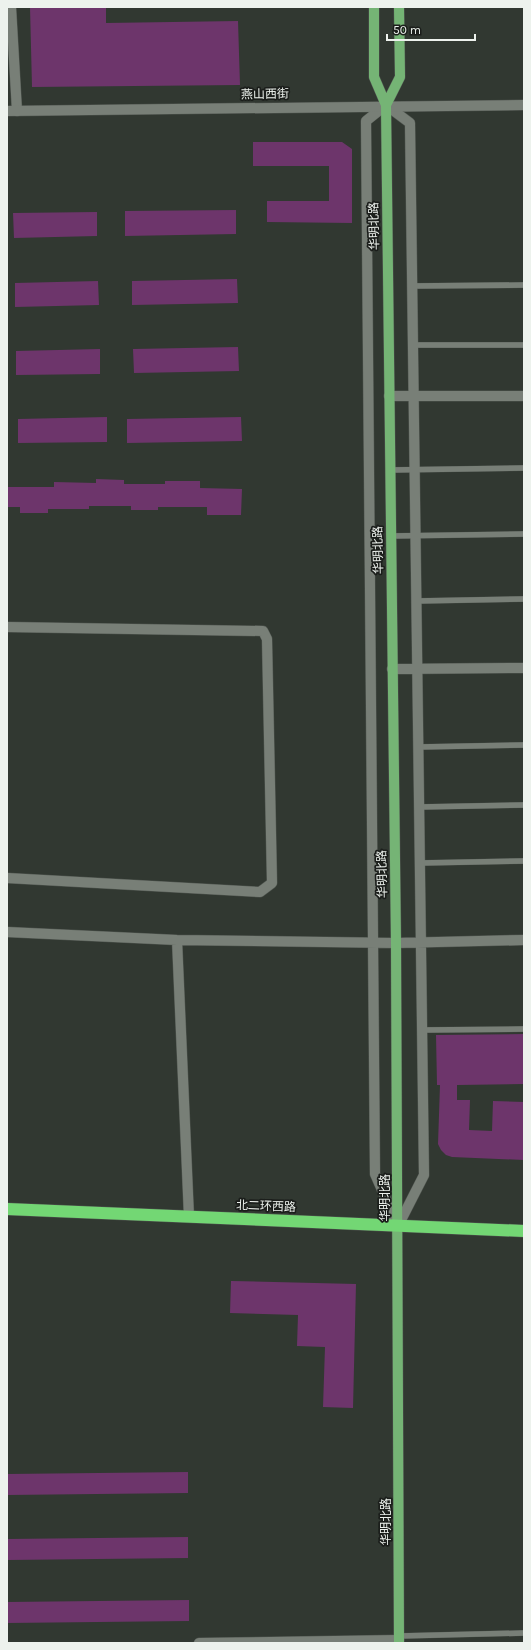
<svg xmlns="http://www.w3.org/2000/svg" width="531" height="1650" viewBox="0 0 531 1650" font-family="Karla,'Noto Sans SC',sans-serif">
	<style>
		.building { fill: #6d356b }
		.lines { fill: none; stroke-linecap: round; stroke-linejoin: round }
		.lane-casing { stroke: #505650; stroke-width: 6 }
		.street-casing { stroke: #505650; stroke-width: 11 }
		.secondary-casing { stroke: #505650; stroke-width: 11 }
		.primary-casing { stroke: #505650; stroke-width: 11 }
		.highway-casing { stroke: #505650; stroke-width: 13 }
		.lane { stroke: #787f77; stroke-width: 5.5 }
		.street { stroke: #787f77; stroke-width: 10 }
		.secondary { stroke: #787f77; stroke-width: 10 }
		.primary { stroke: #75b475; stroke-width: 10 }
		.highway { stroke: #73d774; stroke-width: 12 }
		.labels { text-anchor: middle; stroke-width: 3.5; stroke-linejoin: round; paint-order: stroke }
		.street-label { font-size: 12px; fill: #edf2ed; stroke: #1b1e1b }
	</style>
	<rect width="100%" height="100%" fill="#313831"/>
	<path class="building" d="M 30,7 L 106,7 L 106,23 L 238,21 L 240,85 L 32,87 Z
		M 253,142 L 342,142 L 352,149 L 352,223 L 267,222 L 267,201 L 329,201 L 329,166 L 253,166 Z
		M 236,210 L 236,234 L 125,236 L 125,211 Z
		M 97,212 L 97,236 L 14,238 L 13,213 Z
		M 237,279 L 238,303 L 132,305 L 132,281 Z
		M 98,281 L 99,305 L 15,307 L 15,283 Z
		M 238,347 L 239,371 L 134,373 L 133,349 Z
		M 100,349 L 100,374 L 16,375 L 16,351 Z
		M 107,417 L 107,442 L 18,443 L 18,419 Z
		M 241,417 L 242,441 L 127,443 L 127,419 Z
		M 96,479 L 124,480 L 124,484 L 165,484 L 165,481 L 200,481 L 200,488 L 242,489 L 241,515 L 207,515 L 207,507 L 158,507 L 158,510 L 131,510 L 131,506 L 89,506 L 89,509 L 48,509 L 48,513 L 20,513 L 20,507 L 7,507 L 7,487 L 54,487 L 54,482 L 96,483 Z
		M 524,1034 L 524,1084 L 457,1085 L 457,1100 L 470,1100 L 469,1130 L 492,1131 L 493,1101 L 524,1102 L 524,1160 L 452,1157 L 446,1155 L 441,1150 L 438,1144 L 440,1085 L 437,1085 L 436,1035 Z
		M 231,1281 L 356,1284 L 353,1408 L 323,1407 L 325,1347 L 297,1346 L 298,1315 L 230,1313 Z
		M 188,1472 L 188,1493 L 7,1495 L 7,1474 Z
		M 188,1537 L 188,1558 L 7,1560 L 7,1539 Z
		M 189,1600 L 189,1621 L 7,1623 L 7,1602 Z"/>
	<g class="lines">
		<defs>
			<path id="lane" d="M 412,286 L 524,285
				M 413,345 L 524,345
				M 390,470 L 524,468
				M 390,536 L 524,534
				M 416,601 L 524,599
				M 418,747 L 524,745
				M 419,807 L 524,805
				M 420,863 L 524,861
				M 422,1030 L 524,1029
				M 399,1636 L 524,1633"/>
			<path id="street" d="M 11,7 L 17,111
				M 386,105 L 410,123 L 424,1175 L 398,1226 L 375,1174 L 366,121 Z
				M 389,396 L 524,396
				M 7,627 L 263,631 L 267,639 L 272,883 L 260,892 L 7,878
				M 392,669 L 524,668
				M 7,932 L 177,940 L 396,943 L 524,940
				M 177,940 L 189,1217
				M 199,1643 L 399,1640"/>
			<path id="secondary" d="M 7,111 L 524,105"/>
			<path id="primary" d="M 374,7 L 374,77 L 386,105 L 396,943 L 399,1643
				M 386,105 L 400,77 L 399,7"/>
			<path id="highway" d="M 7,1209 L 524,1231"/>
		</defs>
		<use href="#lane" class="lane-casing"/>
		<use href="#street" class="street-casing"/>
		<use href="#secondary" class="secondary-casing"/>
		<use href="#primary" class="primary-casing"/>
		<use href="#highway" class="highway-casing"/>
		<use href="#lane" class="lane"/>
		<use href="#street" class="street"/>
		<use href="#secondary" class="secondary"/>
		<use href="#primary" class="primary"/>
		<use href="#highway" class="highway"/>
	</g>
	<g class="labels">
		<g class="street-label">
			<text transform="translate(265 94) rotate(-1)" y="4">燕山西街</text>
			<text transform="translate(374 226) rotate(-91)" y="4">华明北路</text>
			<text transform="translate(378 550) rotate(-91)" y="4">华明北路</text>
			<text transform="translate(382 874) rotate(-91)" y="4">华明北路</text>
			<text transform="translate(385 1198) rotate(-90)" y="4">华明北路</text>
			<text transform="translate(266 1206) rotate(2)" y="4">北二环西路</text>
			<text transform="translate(386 1522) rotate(-90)" y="4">华明北路</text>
		</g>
	</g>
	<rect width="531" height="1650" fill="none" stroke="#edf2ed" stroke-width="16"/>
	<path d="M387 34v6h88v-6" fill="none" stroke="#edf2ed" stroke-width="2"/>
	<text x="393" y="34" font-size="12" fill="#edf2ed" stroke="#1b1e1b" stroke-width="3" paint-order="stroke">50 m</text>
</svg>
